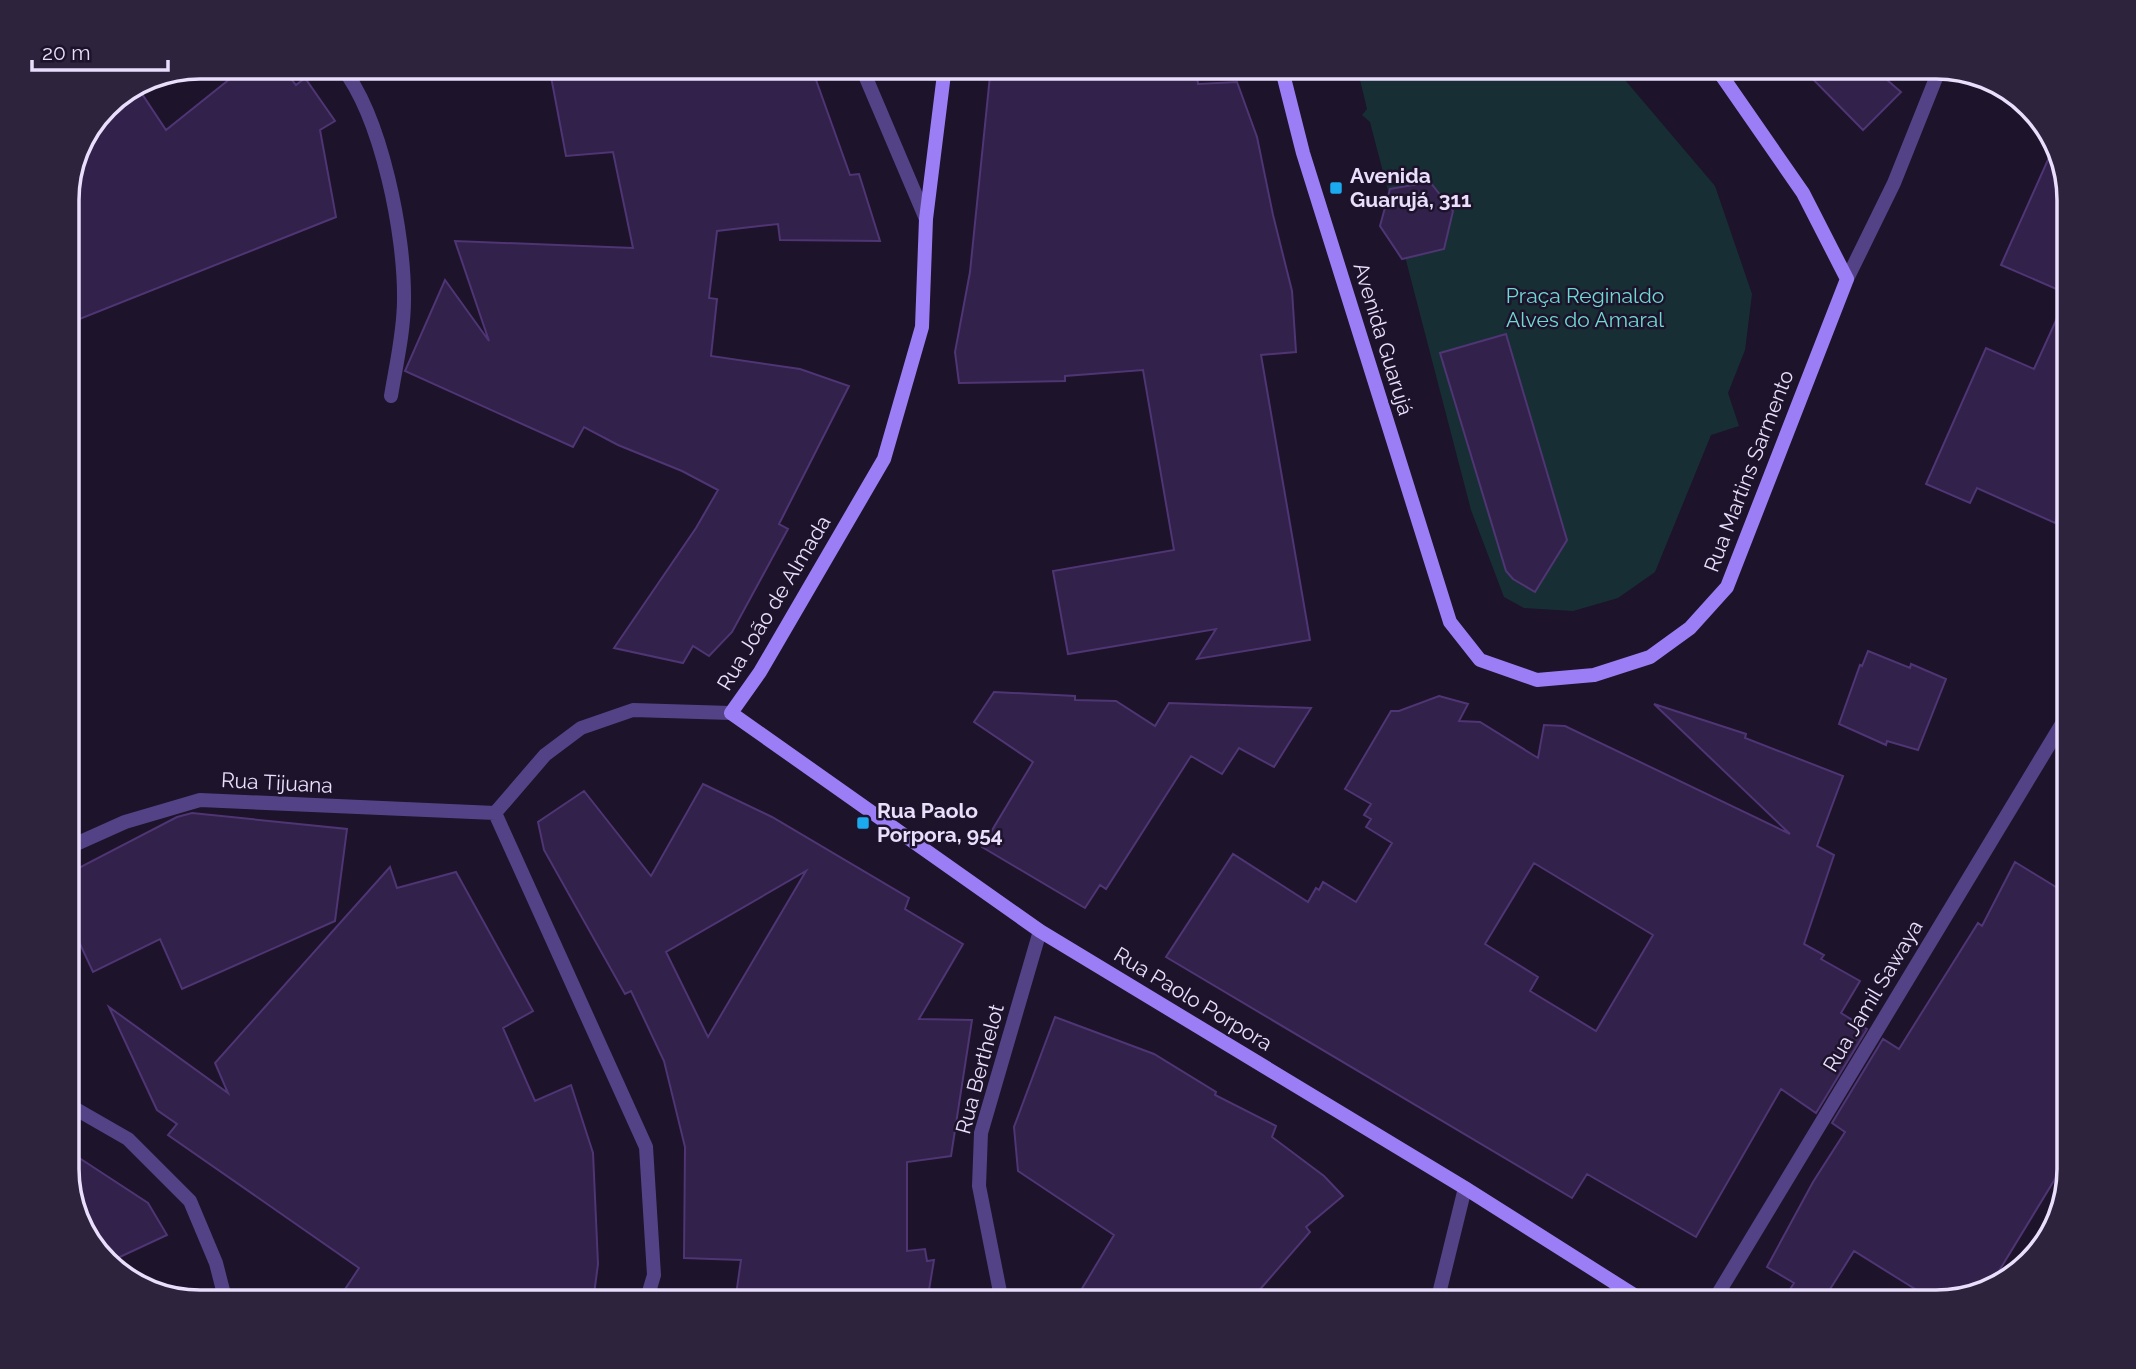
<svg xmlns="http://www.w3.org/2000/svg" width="2136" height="1369" viewBox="0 0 2136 1369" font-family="Raleway,sans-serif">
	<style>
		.green { fill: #172f34 }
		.building { fill: #32214a; stroke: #4f3574; stroke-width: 2; fill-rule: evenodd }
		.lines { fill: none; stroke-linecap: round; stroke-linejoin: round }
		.street { stroke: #544286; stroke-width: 14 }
		.secondary { stroke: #9b7ef5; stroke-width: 14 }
		.poi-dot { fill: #1baaed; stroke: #1d132b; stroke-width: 2.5 }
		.labels { text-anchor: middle; stroke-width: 5; stroke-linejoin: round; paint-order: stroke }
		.poi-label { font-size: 21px; font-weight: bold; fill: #e9dffd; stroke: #1d132b; text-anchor: start }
		.park-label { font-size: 21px; fill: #6fd9d5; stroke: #1d132b }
		.street-label { font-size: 21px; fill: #e9dffd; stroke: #1d132b }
		.rim { fill: none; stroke: #e9dffd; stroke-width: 3.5 }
	</style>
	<rect width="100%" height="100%" fill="#1d132b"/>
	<path class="green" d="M 1357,67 L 1614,67 L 1715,186 L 1752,294 L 1745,350 L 1728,393 L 1739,426 L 1711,435 L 1655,572 L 1618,598 L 1573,611 L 1524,608 L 1504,597 L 1471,510 L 1370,122 L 1362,115 L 1367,109 Z"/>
	<path class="building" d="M 246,66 L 281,66 L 296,85 L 305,78 L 335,121 L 320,130 L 336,217 L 67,324 L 67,192 L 106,105 L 136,85 L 166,130 Z
		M 549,66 L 811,66 L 850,175 L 859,174 L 880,241 L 780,240 L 778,224 L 717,231 L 709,298 L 717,299 L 711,356 L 800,369 L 849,386 L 779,524 L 788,529 L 732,632 L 709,656 L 693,646 L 683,663 L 614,648 L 696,528 L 718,490 L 682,471 L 618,445 L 584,427 L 573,447 L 405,371 L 445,280 L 489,341 L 455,241 L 633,248 L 613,152 L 566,156 Z
		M 991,66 L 1196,66 L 1198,84 L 1237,82 L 1257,137 L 1273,215 L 1292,291 L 1296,352 L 1261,355 L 1310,640 L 1197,659 L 1216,629 L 1068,654 L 1053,571 L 1174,550 L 1143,370 L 1065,376 L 1065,381 L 959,383 L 955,352 L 970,272 Z
		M 1800,66 L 1871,66 L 1901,92 L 1863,130 Z
		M 2055,144 L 2069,200 L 2069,488 L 2055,523 L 1977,488 L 1970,503 L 1926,484 L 1986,348 L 2034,369 L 2068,294 L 2001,265 Z
		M 1430,182 L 1453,211 L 1444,249 L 1402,259 L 1380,226 L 1390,189 Z
		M 1506,334 L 1567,540 L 1535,592 L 1513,579 L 1506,571 L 1440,353 Z
		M 1868,651 L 1910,668 L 1911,664 L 1946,679 L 1918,750 L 1887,741 L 1886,745 L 1839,724 L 1860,665 L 1862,666 Z
		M 994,692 L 1075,696 L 1075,700 L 1116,701 L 1155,726 L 1169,703 L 1311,708 L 1274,767 L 1239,748 L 1222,774 L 1191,756 L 1106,889 L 1100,885 L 1085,908 L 982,847 L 1033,762 L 974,722 Z
		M 1439,696 L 1468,704 L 1459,721 L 1480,722 L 1538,758 L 1544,725 L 1565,726 L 1790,834 L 1654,704 L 1746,734 L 1745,738 L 1843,776 L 1817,846 L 1834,855 L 1804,944 L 1824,955 L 1821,959 L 1860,981 L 1841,1013 L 1867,1029 L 1816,1113 L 1781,1089 L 1696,1237 L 1587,1174 L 1572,1198 L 1166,957 L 1233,854 L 1308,902 L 1316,888 L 1319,890 L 1323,882 L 1356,902 L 1392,843 L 1366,827 L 1371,819 L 1364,815 L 1371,804 L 1345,789 L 1391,711 L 1399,711 ZM 1534,863 L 1653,935 L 1596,1031 L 1530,991 L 1538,977 L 1485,944 Z
		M 703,784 L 772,817 L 909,898 L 905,909 L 963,944 L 919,1019 L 972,1020 L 951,1156 L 907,1162 L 907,1251 L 925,1249 L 927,1261 L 934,1260 L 927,1302 L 735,1302 L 741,1260 L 684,1258 L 685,1147 L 664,1061 L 631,991 L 625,994 L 544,850 L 538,822 L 584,791 L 651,876 ZM 806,871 L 708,1037 L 666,952 Z
		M 192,813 L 347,829 L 335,921 L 182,989 L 160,939 L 93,972 L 67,916 L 67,874 L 177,817 Z
		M 2015,862 L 2069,895 L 2069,1156 L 1988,1289 L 1936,1302 L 1854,1251 L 1822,1302 L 1782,1302 L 1794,1283 L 1767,1267 L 1813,1182 L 1845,1132 L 1832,1123 L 1883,1039 L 1899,1049 L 1978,923 L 1982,926 Z
		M 390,867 L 397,888 L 456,872 L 533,1011 L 503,1028 L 535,1101 L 571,1085 L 593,1153 L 598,1264 L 593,1302 L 336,1303 L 359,1268 L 168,1135 L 177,1124 L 157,1110 L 109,1007 L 228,1093 L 215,1063 Z
		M 1055,1017 L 1154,1054 L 1216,1092 L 1215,1095 L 1276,1126 L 1272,1137 L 1324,1176 L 1343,1196 L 1306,1227 L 1310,1232 L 1249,1302 L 1074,1302 L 1114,1235 L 1018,1171 L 1014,1127 Z
		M 67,1150 L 148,1203 L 167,1235 L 109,1262 L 85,1236 L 67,1177 Z"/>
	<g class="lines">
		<path class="street" d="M 341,66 C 382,117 405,236 404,300 C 404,332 396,365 391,396
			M 861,66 L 926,219
			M 1847,279 L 1894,183 L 1940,68
			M 495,813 L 646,1147 L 654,1275 L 646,1302
			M 495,813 L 545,755 L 581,728 L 633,710 L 731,713
			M 67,848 L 125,822 L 200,800 L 495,813
			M 67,1104 L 128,1139 L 190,1201 L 216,1263 L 226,1302
			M 1002,1302 L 979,1186 L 981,1133 L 1040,931
			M 1437,1302 L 1465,1188
			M 1713,1302 L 2069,712"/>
		<path class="secondary" d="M 945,66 L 926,219 L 922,327 L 884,459 L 760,672 L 731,713 L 1040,931 L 1465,1188 L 1645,1302
			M 1281,66 L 1303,153 L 1450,622 L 1480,660 L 1537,680 L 1594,675 L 1650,657 L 1690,628 L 1727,587 L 1847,279 L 1803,193 L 1715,66"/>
	</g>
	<g class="poi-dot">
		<rect x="1329" y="181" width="14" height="14" rx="3.5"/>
		<rect x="856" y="816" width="14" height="14" rx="3.5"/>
	</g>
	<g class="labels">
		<g class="poi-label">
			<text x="1350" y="183">Avenida<tspan x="1350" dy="24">Guarujá, 311</tspan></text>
			<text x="877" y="818">Rua Paolo<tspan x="877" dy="24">Porpora, 954</tspan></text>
		</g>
		<g class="park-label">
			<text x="1585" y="303">Praça Reginaldo<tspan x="1585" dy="24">Alves do Amaral</tspan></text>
		</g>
		<g class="street-label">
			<text transform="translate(1383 339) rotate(73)" y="7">Avenida Guarujá</text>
			<text transform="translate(1749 471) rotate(-69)" y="7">Rua Martins Sarmento</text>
			<text transform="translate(774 603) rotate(-59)" y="7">Rua João de Almada</text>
			<text transform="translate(277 783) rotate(3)" y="7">Rua Tijuana</text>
			<text transform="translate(1873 996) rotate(-59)" y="7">Rua Jamil Sawaya</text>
			<text transform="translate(1193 999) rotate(31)" y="7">Rua Paolo Porpora</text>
			<text transform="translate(980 1069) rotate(-75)" y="7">Rua Berthelot</text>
		</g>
	</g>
	<path d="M0 0H2136V1369H0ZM200 79H1936A121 121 0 0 1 2057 200V1169A121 121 0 0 1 1936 1290H200A121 121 0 0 1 79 1169V200A121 121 0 0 1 200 79Z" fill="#2d233c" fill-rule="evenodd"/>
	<path class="rim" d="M200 79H1936A121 121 0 0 1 2057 200V1169A121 121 0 0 1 1936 1290H200A121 121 0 0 1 79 1169V200A121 121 0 0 1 200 79Z"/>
	<path d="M32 60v10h136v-10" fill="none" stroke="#e9dffd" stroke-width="3.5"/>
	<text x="42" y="60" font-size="21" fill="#e9dffd" stroke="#1d132b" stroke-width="5" paint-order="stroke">20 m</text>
</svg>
